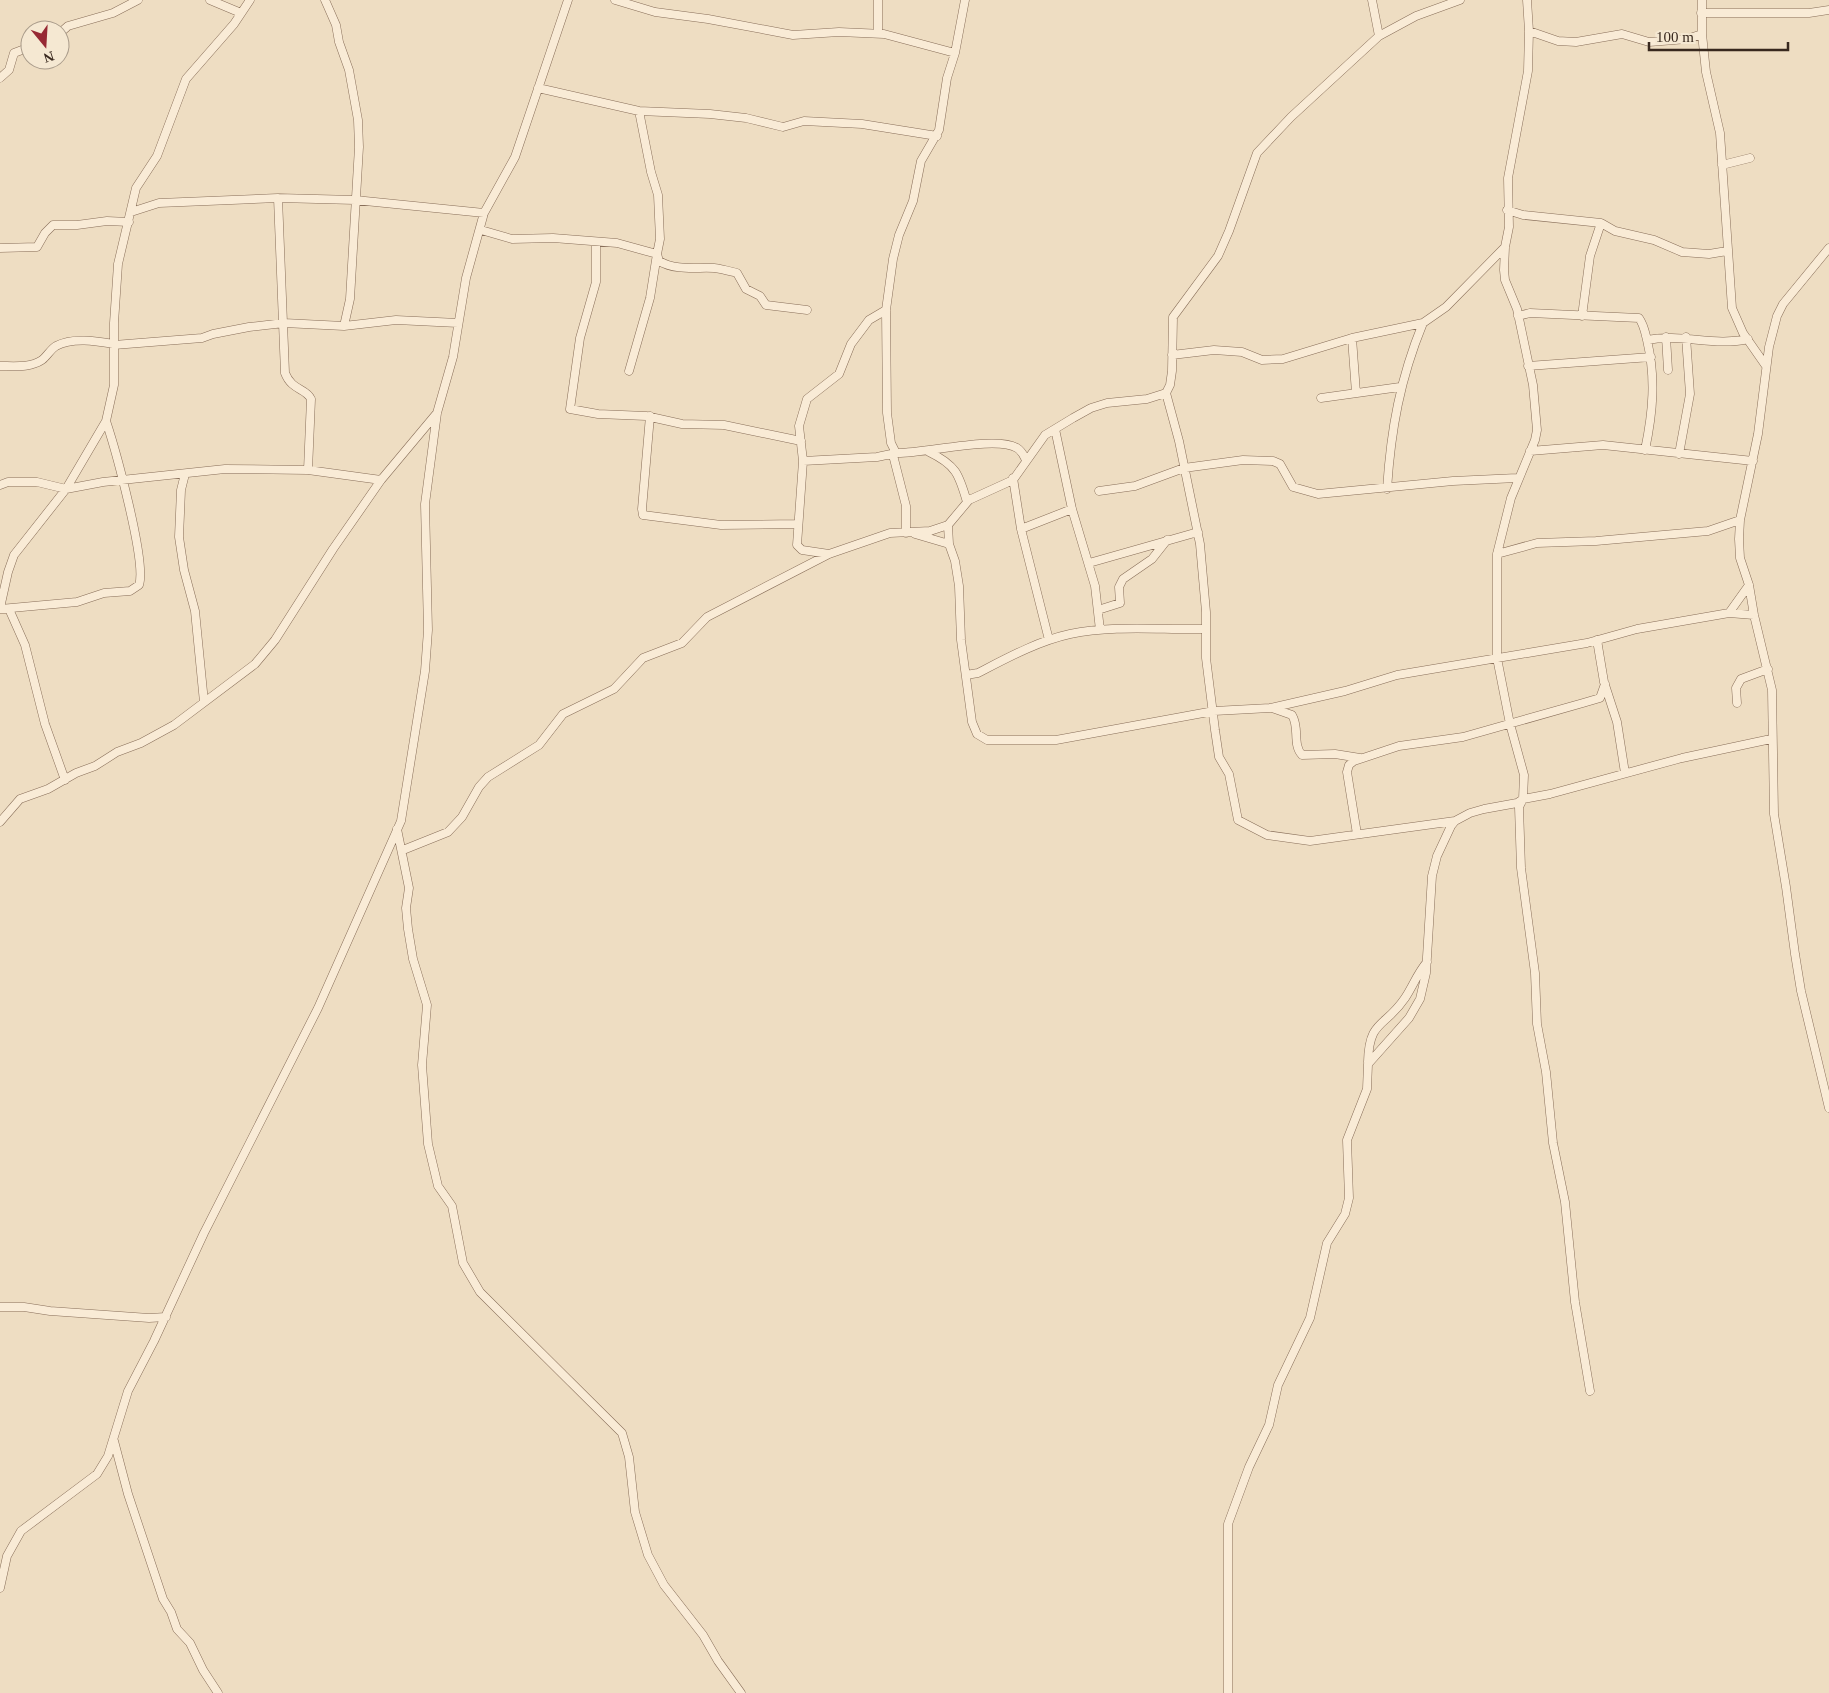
<svg xmlns="http://www.w3.org/2000/svg" width="1829" height="1693" viewBox="0 0 1829 1693" font-family="'Times New Roman',serif">
	<style>
		.lines { fill: none; stroke-linecap: round; stroke-linejoin: round }
		.street-casing { stroke: #886e59; stroke-width: 9 }
		.street { stroke: #f9ebd6; stroke-width: 8 }
	</style>
	<rect width="100%" height="100%" fill="#eeddc2"/>
	<g class="lines">
		<defs>
			<path id="street" d="M 210,0 L 241,13
				M 325,0 L 336,25 L 339,42 L 349,70 L 358,120 L 359,147 L 350,299 L 344,326
				M 615,0 L 655,12 L 708,19 L 793,35 L 839,32 L 884,34 L 955,53
				M 965,0 L 955,53 L 947,78 L 939,130 L 921,161 L 913,201 L 899,235 L 893,259 L 886,310 L 887,413 L 891,443 L 896,453 C 924,454 996,435 1017,448 C 1022,451 1024,456 1026,460
				M 1372,0 L 1379,36
				M 1702,0 L 1702,34 L 1706,72 L 1720,133 L 1732,308 L 1743,333 L 1766,366
				M 1701,13 L 1809,13 L 1829,10
				M 1529,31 L 1558,41 L 1576,42 L 1622,34 L 1649,42 L 1687,39 L 1702,34
				M 60,33 L 68,26 L 113,13 L 138,0
				M 878,33 L 878,0
				M 0,78 L 9,70 L 14,53 L 30,47
				M 538,88 L 639,111 L 710,114 L 746,118 L 783,127 L 804,121 L 862,124 L 937,136
				M 639,111 L 651,172 L 658,195 L 660,239 L 657,254 L 659,261 C 676,271 696,267 714,268 C 722,269 729,271 737,273 L 746,289 L 760,296 L 766,305 L 807,310
				M 1722,165 L 1750,158
				M 278,198 L 285,373 C 292,391 306,388 311,399 L 308,470
				M 1507,210 L 1523,215 L 1601,223 L 1615,231 L 1654,240 L 1682,252 L 1709,254 L 1727,251
				M 131,212 L 159,203 L 278,198 L 355,200 L 484,213
				M 481,230 L 512,239 L 553,238 L 617,243 L 657,254 L 650,298 L 629,371
				M 596,243 L 596,282 L 580,338 L 570,409 L 598,414 L 646,416 L 682,424 L 724,425 L 801,441
				M 0,248 L 37,247 L 45,233 L 53,225 L 77,225 L 107,221 L 129,222
				M 1829,248 L 1783,304 L 1777,316 L 1769,347 L 1758,434 L 1740,520 L 1739,539 L 1740,558 L 1749,585 L 1754,615 L 1772,690 L 1774,814 L 1786,887 L 1795,954 L 1801,991 L 1829,1108
				M 1518,316 L 1530,313 L 1639,318 C 1644,325 1645,332 1647,340 C 1656,378 1653,412 1645,450
				M 1582,316 L 1590,256 L 1601,223
				M 1666,337 L 1668,370
				M 1352,338 L 1356,393
				M 1647,340 C 1681,333 1714,347 1748,339
				M 114,345 L 202,338 L 213,334 L 249,327 L 284,323 L 344,326 L 396,320 L 458,323
				M 1172,355 L 1214,350 L 1242,352 L 1262,360 L 1283,359 L 1352,338 L 1423,323 L 1446,307 L 1505,247
				M 0,366 C 14,366 30,368 42,360 C 47,356 51,349 56,346 C 73,337 96,341 114,344
				M 1528,366 L 1651,357
				M 1166,393 L 1179,441 L 1200,544 L 1206,612 L 1206,658 L 1215,730 L 1219,757 L 1229,774 L 1238,820 L 1267,835 L 1310,841 L 1455,821
				M 1321,398 L 1400,387
				M 650,416 L 642,509 L 643,515 L 721,525 L 798,524
				M 1055,429 L 1072,509 L 1095,586 L 1100,630
				M 1530,451 L 1603,445 L 1753,461
				M 929,452 C 956,465 959,474 967,502
				M 1679,454 L 1690,394 L 1686,337
				M 893,455 L 906,506 L 906,533
				M 803,461 L 877,457 L 896,453
				M 185,474 L 181,490 L 179,537 L 184,570 L 195,611 L 204,702
				M 1013,478 L 1021,529 L 1049,640
				M 0,485 L 8,482 L 37,482 L 66,489 L 103,482 L 225,469 L 308,470 L 381,480
				M 1387,489 C 1391,429 1400,379 1423,323
				M 1099,491 L 1135,486 L 1184,468 L 1243,460 L 1273,461 L 1280,464 L 1293,487 L 1318,494 L 1453,481 L 1517,478
				M 948,525 L 949,544 L 955,561 L 959,586 L 961,640 L 972,722 L 977,734 L 987,740 L 1056,740 L 1214,711 L 1270,708 L 1345,691 L 1397,675 L 1587,643 L 1637,629 L 1729,613 L 1754,615
				M 1021,529 L 1072,509
				M 915,534 L 949,544
				M 829,554 L 802,550 L 797,545 L 803,461 L 799,426 L 807,399 L 839,374 L 851,344 L 869,320 L 886,310
				M 1497,554 L 1537,543 L 1596,541 L 1708,531 L 1740,520
				M 1089,563 L 1198,532
				M 0,608 L 8,572 L 14,555 L 66,489 L 106,421 L 114,385 L 114,323 L 118,264 L 136,188 L 157,156 L 186,79 L 234,24 L 250,0
				M 0,609 L 77,602 L 104,593 L 130,591 L 139,585 C 147,563 115,448 106,421
				M 9,609 L 25,645 L 45,724 L 65,780
				M 1098,610 L 1120,603 L 1119,587 L 1123,579 L 1152,559 L 1167,540
				M 1729,613 L 1749,585
				M 1597,640 L 1604,682 L 1617,722 L 1625,773
				M 966,675 L 978,673 C 1007,658 1038,641 1070,634 C 1114,625 1160,630 1205,629
				M 1737,703 L 1736,688 L 1741,679 L 1768,669
				M 1272,708 L 1292,715 C 1300,728 1292,744 1302,755 L 1335,754 L 1360,758
				M 0,822 L 20,799 L 48,789 L 76,773 L 95,766 L 117,752 L 141,743 L 174,725 L 255,664 L 275,640 L 333,549 L 381,480 L 437,413
				M 397,829 L 409,888 L 406,908 L 408,929 L 413,959 L 427,1005 L 422,1065 L 428,1144 L 438,1186 L 452,1206 L 463,1263 L 480,1292 L 622,1433 L 629,1457 L 635,1512 L 648,1555 L 664,1585 L 703,1635 L 718,1661 L 741,1693
				M 1357,834 L 1347,772 L 1349,765 L 1354,761 L 1399,746 L 1463,737 L 1583,703 L 1600,698 L 1605,684
				M 403,850 L 448,832 L 462,817 L 479,787 L 488,777 L 539,745 L 563,714 L 614,689 L 643,658 L 682,643 L 707,617 L 829,554 L 890,533 L 930,531 L 948,525 L 969,500 L 1013,480 L 1045,435 L 1073,418 L 1091,408 L 1107,403 L 1147,399 L 1166,393 L 1170,385 L 1172,371 L 1173,317 L 1218,256 L 1229,231 L 1257,153 L 1291,117 L 1379,36 L 1416,16 L 1460,0
				M 1368,1062 C 1369,1019 1385,1028 1405,998 C 1413,986 1417,974 1427,962
				M 0,1307 L 24,1307 L 50,1311 L 149,1318 L 166,1317
				M 1590,1391 L 1575,1302 L 1565,1202 L 1553,1143 L 1546,1072 L 1537,1024 L 1535,973 L 1521,868 L 1519,807 L 1523,799 L 1550,794 L 1682,758 L 1771,739
				M 114,1441 L 128,1494 L 163,1599 L 171,1612 L 177,1629 L 190,1643 L 203,1670 L 218,1693
				M 0,1588 L 7,1556 L 21,1531 L 97,1474 L 108,1456 L 128,1391 L 154,1341 L 204,1233 L 318,1008 L 401,821 L 425,671 L 428,630 L 425,504 L 437,413 L 453,357 L 466,278 L 484,213 L 515,157 L 568,0
				M 1228,1693 L 1228,1524 L 1249,1467 L 1269,1425 L 1278,1385 L 1310,1318 L 1327,1243 L 1345,1214 L 1349,1198 L 1347,1140 L 1367,1089 L 1368,1064 L 1409,1018 L 1420,999 L 1426,973 L 1432,876 L 1437,856 L 1451,826 L 1455,821 L 1470,813 L 1484,809 L 1517,803 L 1523,799 L 1524,775 L 1510,724 L 1497,658 L 1497,554 L 1511,498 L 1535,440 L 1537,430 L 1533,385 L 1517,309 L 1505,280 L 1504,270 L 1505,247 L 1509,227 L 1508,178 L 1528,71 L 1529,31 L 1527,0"/>
		</defs>
		<use href="#street" class="street-casing"/>
		<use href="#street" class="street"/>
	</g>
	<g transform="translate(45 45) rotate(162)"><circle r="24" fill="#f5e8d2" stroke="#a99b8a"/>
	<path d="M0-4L9 19L0 12L-9 19Z" fill="#972934"/>
	<text y="-8" font-size="14" font-weight="bold" text-anchor="middle" fill="#38281e">N</text>
	</g>
	<path d="M1649 42v8h139v-8" fill="none" stroke="#38281e" stroke-width="2.5"/>
	<text x="1656" y="42" font-size="15" fill="#38281e" stroke="#f5e8d2" stroke-width="4" paint-order="stroke">100 m</text>
</svg>
